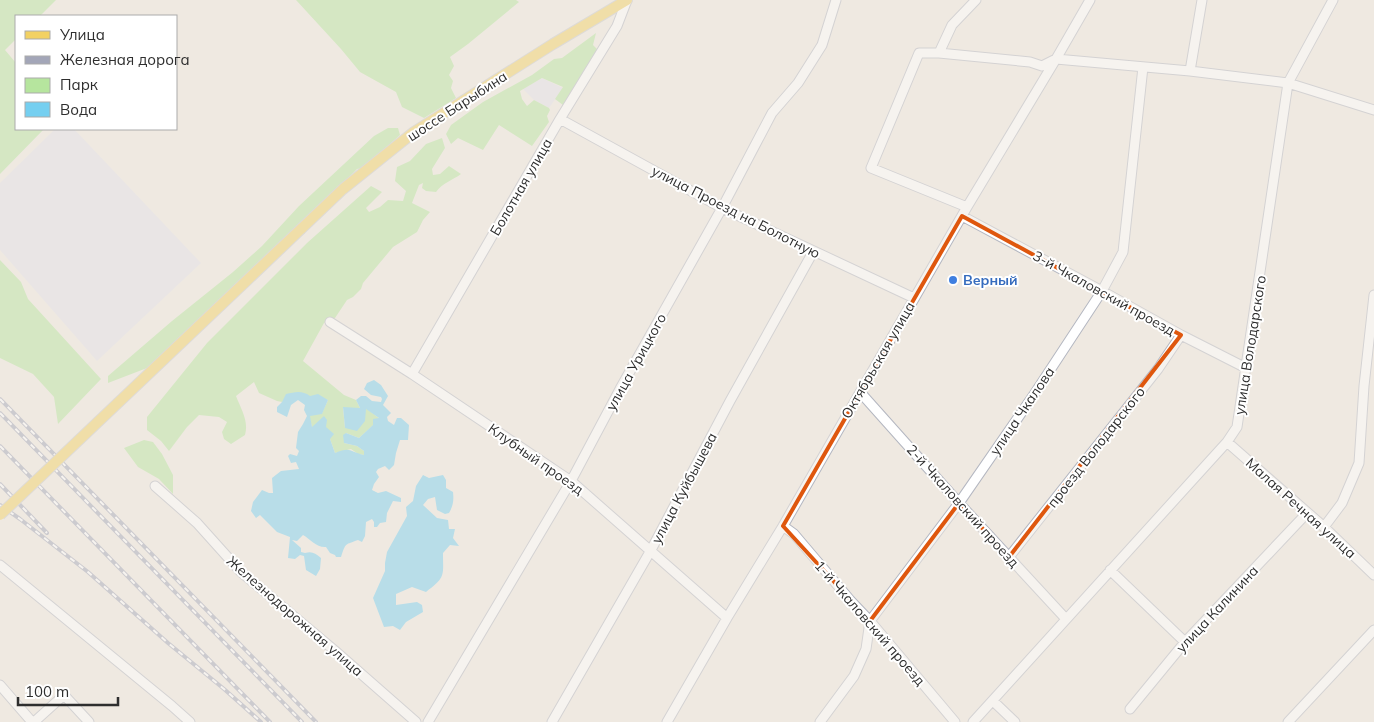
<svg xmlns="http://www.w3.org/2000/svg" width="1374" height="722" viewBox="0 0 1374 722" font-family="Mulish,sans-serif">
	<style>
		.industrial { fill: #e3e1e8 }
		.green { fill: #b6e59e }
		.water { fill: #75cff0 }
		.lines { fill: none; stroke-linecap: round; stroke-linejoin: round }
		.minor-casing { stroke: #b4b7c1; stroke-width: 11 }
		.major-casing { stroke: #c9c9c9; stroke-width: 12 }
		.minor { stroke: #fff; stroke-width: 9 }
		.major { stroke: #f2d163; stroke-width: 10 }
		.rail-casing { stroke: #a3a6b8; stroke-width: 4 }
		.rail { stroke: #fff; stroke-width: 2; stroke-dasharray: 5.5; stroke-linecap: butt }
		.major-bridge-casing { stroke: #c9c9c9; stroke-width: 12; stroke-linecap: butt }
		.major-bridge { stroke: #f2d163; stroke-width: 10 }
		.marked { fill: none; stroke: #df570e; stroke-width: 4; stroke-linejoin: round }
		.shop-dot { fill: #3f7fe0; stroke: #fff; stroke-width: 2 }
		.labels { text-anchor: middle; stroke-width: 4; stroke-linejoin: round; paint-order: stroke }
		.street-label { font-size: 14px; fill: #2e2e2e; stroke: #fff }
		.shop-label { font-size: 14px; font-weight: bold; fill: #366cbe; stroke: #fff; text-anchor: start }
	</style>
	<rect width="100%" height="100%" fill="#efe9e1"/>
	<path class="industrial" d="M 542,78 L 563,88 L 549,108 L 534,100 L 523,89 Z
		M 55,129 L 74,129 L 201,263 L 97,361 L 0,250 L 0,183 Z"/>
	<path class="green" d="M 0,0 L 56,0 L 40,16 L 16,16 L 16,39 L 5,50 L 16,63 L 16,129 L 44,129 L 0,174 Z
		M 296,0 L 516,0 L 519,2 L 468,44 L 450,57 L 454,66 L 449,75 L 453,81 L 451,88 L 456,98 L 424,118 L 402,107 L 396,92 L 360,72 L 341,49 Z
		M 596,33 L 593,45 L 598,50 L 563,105 L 555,99 L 563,87 L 542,78 L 520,91 L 522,99 L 527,106 L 534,100 L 549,108 L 550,110 L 547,116 L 549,122 L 532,146 L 499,125 L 483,150 L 458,138 L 451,144 L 446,134 L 451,125 L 483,102 L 532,75 L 554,59 L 562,58 Z
		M 388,128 L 398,128 L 400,135 L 363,168 L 357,169 L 298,230 L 147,368 L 108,383 L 108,376 L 172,321 L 233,272 L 262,246 L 299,206 L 374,136 Z
		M 442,138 L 445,148 L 432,169 L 433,175 L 440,174 L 449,166 L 461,174 C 453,180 442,183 436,192 L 426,191 L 422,188 L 423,183 L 419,185 L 412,203 L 430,212 L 423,220 L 417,232 L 393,247 L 363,283 L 361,289 L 353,297 L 347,300 L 335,318 L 324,323 L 303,361 L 344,395 L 356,400 L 360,408 L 343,408 L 345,428 L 366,408 L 380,419 L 359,438 L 346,433 L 344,443 L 357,446 L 364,451 L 364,455 L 358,454 L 351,449 L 335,453 L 330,439 L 312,427 L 309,415 L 322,413 L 328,400 L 310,396 L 282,402 L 277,401 L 259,393 L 254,382 L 236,396 C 241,409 249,421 245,435 L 231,444 L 224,439 L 222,432 L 227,422 L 219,417 L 199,415 L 187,427 L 169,451 L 161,441 L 147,430 L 147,417 L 207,343 L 307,243 L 371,186 L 382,192 L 366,208 L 369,212 L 380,207 L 388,200 L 403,201 L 406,191 L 395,181 L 397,167 L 410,161 L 426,144 Z
		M 0,260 L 21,282 L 28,299 L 101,379 L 58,424 L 54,397 L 33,374 L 0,358 Z
		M 144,440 L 153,442 L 162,454 L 173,475 L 173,494 L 159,479 L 138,467 L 124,448 Z"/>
	<path class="water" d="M 374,380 L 381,385 L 388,396 L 383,405 L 391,413 L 387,417 L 388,421 L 394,425 L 397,418 L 401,418 L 409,425 L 408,440 L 400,440 L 396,453 L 394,465 L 389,470 L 385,466 L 378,469 L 376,472 L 379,477 L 374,484 L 372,490 L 378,493 L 386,491 L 401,498 L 401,502 L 393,501 L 387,513 L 386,522 L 380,523 L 377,527 L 374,527 L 374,522 L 372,519 L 366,522 L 365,536 L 362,542 L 358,540 C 345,545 346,542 341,557 L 336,557 L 335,555 L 330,553 L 326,547 C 317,548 310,539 303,535 L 297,541 L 292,540 L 301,548 L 301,552 L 305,553 C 312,551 315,553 321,558 L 320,569 L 316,576 L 306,570 L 304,556 L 300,555 L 295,559 L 288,558 L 290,537 L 277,532 L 260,515 L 256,518 L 251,511 L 253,502 L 262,490 L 269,493 L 273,493 L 272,478 L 281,471 L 299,469 L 296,462 L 291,463 L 288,456 L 290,454 L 297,456 L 299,451 L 296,448 L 298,432 L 303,424 L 307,416 L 304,410 L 305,405 L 298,400 L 291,405 L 287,417 L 277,412 L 277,407 L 282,402 L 286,394 C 295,392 302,390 310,396 L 318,394 L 328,400 L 322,414 L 310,416 L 312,427 L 324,416 L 327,420 L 326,427 L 334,434 L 330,439 L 335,453 C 351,446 350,452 364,455 L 364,451 L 357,446 L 344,443 L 343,435 L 346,433 L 359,438 L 373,425 L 373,419 L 379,418 L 366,409 L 365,421 L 357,431 L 345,428 L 343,407 L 360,408 L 356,400 L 361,396 L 366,396 L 372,401 L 381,402 L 382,399 L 381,397 L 371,395 L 364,389 L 367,383 Z
		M 423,475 L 429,478 L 443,475 L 446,480 L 446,488 L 453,492 C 454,501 453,506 449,513 L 445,514 L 437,510 L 435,497 L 428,499 L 423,505 L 437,518 L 448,520 L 449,529 L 455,529 L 453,538 L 459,546 L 450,545 L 443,553 C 443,576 446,577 426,592 L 412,587 L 396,594 L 396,605 L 417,602 L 422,605 L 423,612 L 406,622 L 400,630 L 393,626 L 384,627 L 373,598 L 385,571 L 385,563 L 387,552 L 407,516 L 406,507 L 413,501 L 416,486 Z"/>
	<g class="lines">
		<defs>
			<path id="minor" d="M 939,53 L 952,25 L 976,0
				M 1190,71 L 1202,0
				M 560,119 L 722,208 L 914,298
				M 967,207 L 871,168 L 919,53 L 939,53 L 1030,62 L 1042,66 L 1056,59 L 1190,71 L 1288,83 L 1374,110
				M 962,216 L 1102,291 L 1181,335 L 1246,368
				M 330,322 L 412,374 L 571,481 L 727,618
				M 412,374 L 560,119 L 617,26 L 627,0
				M 860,392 L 959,503 L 1066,619
				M 1227,442 L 1324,527 L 1374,575
				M 155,486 L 197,523 L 241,572 L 334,650 L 416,722
				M 783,526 L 794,534 L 850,600 L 870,621 L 955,722
				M 1324,527 L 1342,503 L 1359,463 L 1364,386 L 1374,295
				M 1009,557 L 1158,369 L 1181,335
				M 0,565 L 172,706 L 190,722
				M 1110,570 L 1185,642
				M 0,685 L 32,722
				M 993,701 L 1015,722
				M 1130,709 L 1185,642 L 1307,513
				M 34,722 L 64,695 L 89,722
				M 428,722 L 571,481 L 620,389 L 722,208 L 772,113 L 798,83 L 822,45 L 836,0
				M 552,722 L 651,550 L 730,401 L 813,252
				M 667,722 L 727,618 L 783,526 L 967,207 L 1056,59 L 1090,0
				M 820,722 L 854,676 L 866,649 L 870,621 L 959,503 L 1033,396 L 1102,291 L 1123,252 L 1143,67
				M 973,722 L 1227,442 L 1237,427 L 1288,83 L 1333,0
				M 1288,722 L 1374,630"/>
			<path id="major" d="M 301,229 L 343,189 L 414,132 L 553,44 L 627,0"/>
		</defs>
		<use href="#minor" class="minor-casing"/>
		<use href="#major" class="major-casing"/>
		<use href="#minor" class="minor"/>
		<use href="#major" class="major"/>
		<defs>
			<path id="rail" d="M 0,399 L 316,722
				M 0,413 L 302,722
				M 0,446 L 270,722
				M 0,484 L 47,533
				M 0,505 L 20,519 L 88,572 L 168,643 L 224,689 L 261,722"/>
		</defs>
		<use href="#rail" class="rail-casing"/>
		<use href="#rail" class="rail"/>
		<defs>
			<path id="major-bridge" d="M 0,515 L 301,229"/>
		</defs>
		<use href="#major-bridge" class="major-bridge-casing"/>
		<use href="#major-bridge" class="major-bridge"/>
	</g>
	<path d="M0 0H1374V722H0ZM 962,216 L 1181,335 L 1009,557 L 959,503 L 870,621 L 783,526 Z" fill="#efe9e1" fill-opacity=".55" fill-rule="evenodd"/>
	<path class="marked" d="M 962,216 L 1181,335 L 1009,557 L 959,503 L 870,621 L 783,526 Z"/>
	<circle class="shop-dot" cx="953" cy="280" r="5"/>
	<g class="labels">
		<g class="street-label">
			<text transform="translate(457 106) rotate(-33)" y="5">шоссе Барыбина</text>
			<text transform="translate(521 187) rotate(-60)" y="5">Болотная улица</text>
			<text transform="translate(736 212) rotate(27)" y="5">улица Проезд на Болотную</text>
			<text transform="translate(1104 293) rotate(29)" y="5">3-й Чкаловский проезд</text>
			<text transform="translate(1250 345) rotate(-81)" y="5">улица Володарского</text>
			<text transform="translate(878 360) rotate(-60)" y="5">Октябрьская улица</text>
			<text transform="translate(636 362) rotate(-61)" y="5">улица Урицкого</text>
			<text transform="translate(1022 411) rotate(-56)" y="5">улица Чкалова</text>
			<text transform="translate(1096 447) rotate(-52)" y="5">проезд Володарского</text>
			<text transform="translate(536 459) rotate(35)" y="5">Клубный проезд</text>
			<text transform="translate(684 488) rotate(-62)" y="5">улица Куйбышева</text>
			<text transform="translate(963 506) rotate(48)" y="5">2-й Чкаловский проезд</text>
			<text transform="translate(1301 508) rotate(42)" y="5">Малая Речная улица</text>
			<text transform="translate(1217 609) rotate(-47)" y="5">улица Калинина</text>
			<text transform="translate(295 616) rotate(41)" y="5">Железнодорожная улица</text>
			<text transform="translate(870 623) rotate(49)" y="5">1-й Чкаловский проезд</text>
		</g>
		<g class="shop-label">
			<text x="963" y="285">Верный</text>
		</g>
	</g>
	<rect x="15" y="15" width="162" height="115" fill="#ffffff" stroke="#ababab"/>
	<rect x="25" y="31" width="25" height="8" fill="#f2d163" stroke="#ababab"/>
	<text x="60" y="40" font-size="15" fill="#2e2e2e">Улица</text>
	<rect x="25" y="56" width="25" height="8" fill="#a3a6b8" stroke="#ababab"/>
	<text x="60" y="65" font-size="15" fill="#2e2e2e">Железная дорога</text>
	<rect x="25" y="78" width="25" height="15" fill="#b6e59e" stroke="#ababab"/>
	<text x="60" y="90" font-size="15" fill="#2e2e2e">Парк</text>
	<rect x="25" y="102" width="25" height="15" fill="#75cff0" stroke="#ababab"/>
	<text x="60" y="115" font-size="15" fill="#2e2e2e">Вода</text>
	<path d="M18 697v8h100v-8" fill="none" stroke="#2e2e2e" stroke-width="2.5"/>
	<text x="25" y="697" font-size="15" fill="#2e2e2e" stroke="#ffffff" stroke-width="4" paint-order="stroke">100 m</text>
</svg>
